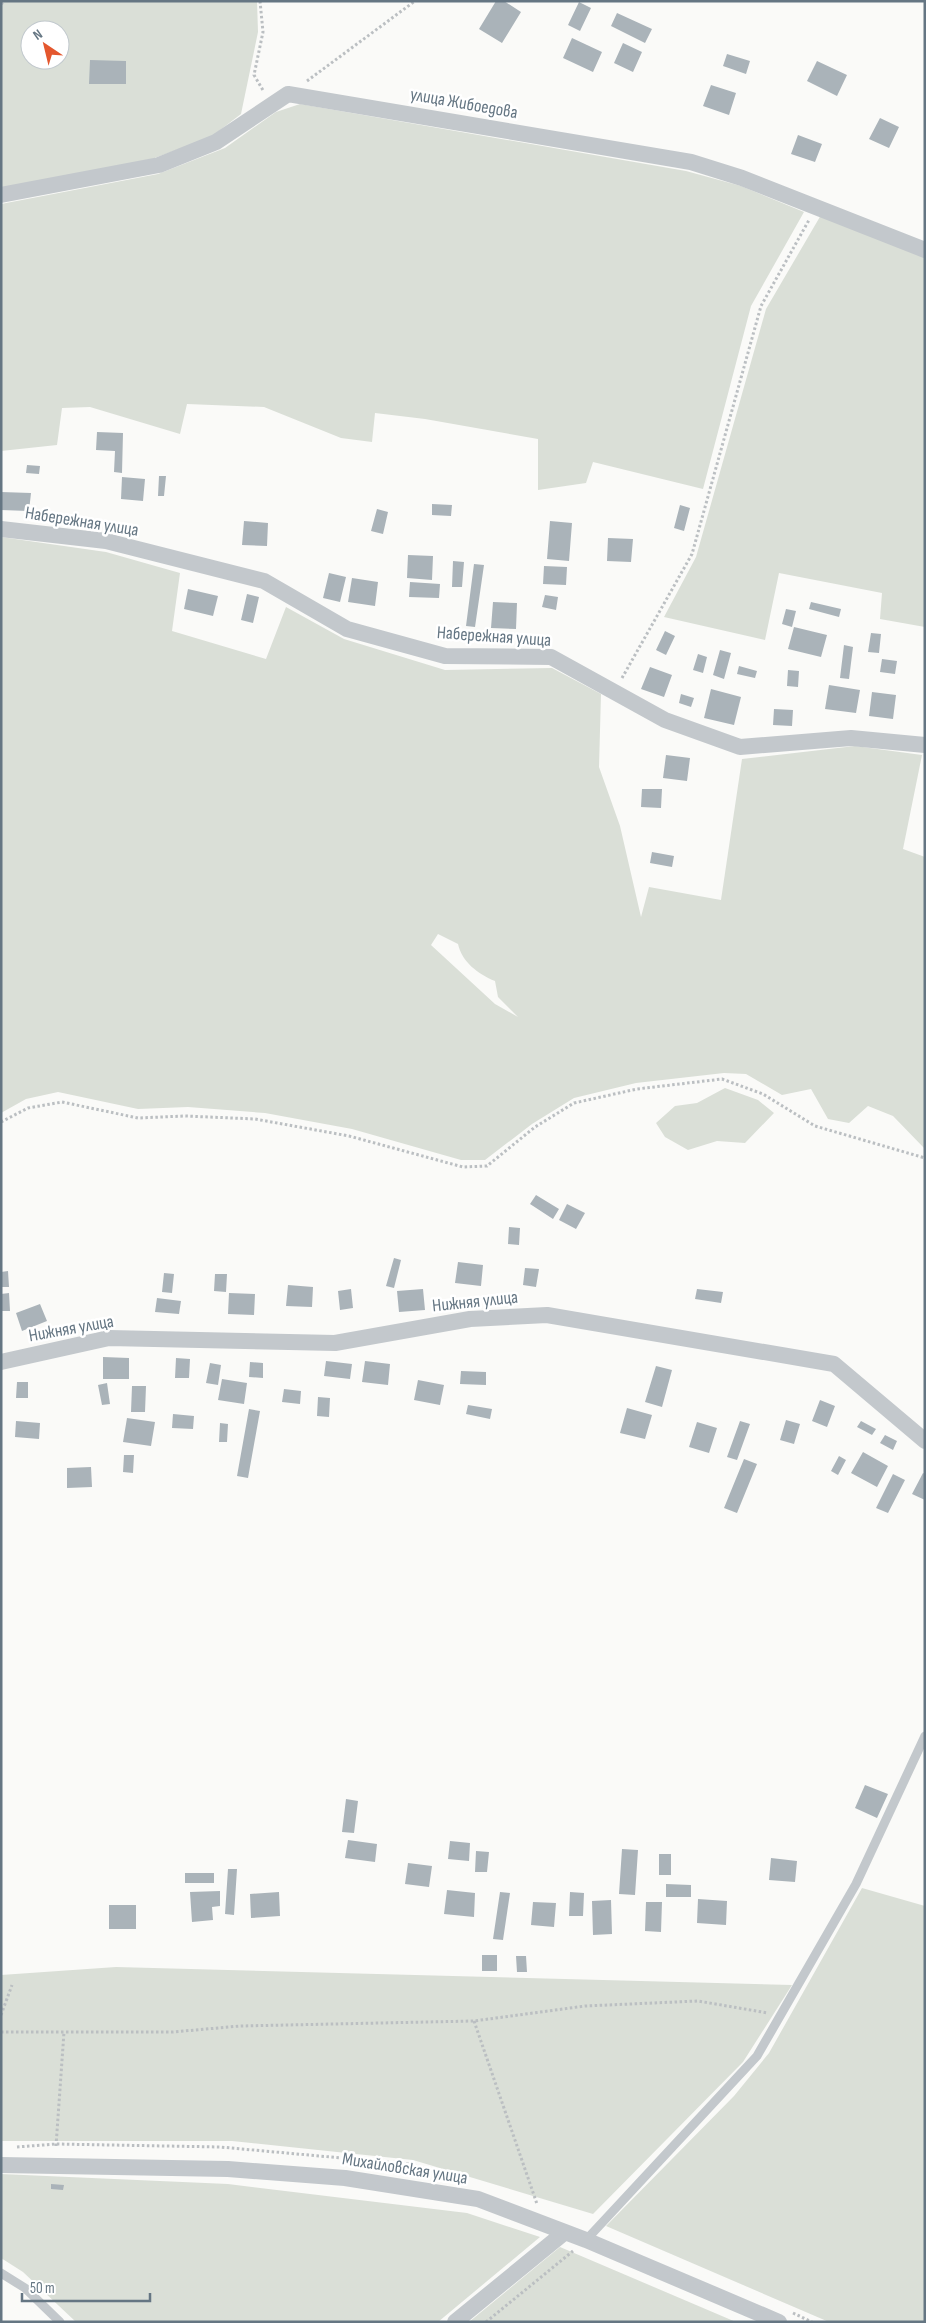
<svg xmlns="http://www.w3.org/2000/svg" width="926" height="2323" viewBox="0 0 926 2323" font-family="'Sofia Sans Condensed',sans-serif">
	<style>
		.green { fill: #dadfd7; fill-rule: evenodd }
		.building { fill: #aab3b9 }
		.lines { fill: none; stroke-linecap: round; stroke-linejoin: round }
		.path { stroke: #bbbfc2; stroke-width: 3; stroke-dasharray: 2.5 2.5; stroke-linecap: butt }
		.lane { stroke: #c3c8cc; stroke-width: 9 }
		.street { stroke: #c3c8cc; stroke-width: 16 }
		.labels { text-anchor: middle; stroke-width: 5; stroke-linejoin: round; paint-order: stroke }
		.street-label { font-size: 18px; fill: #657683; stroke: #fff }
	</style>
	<rect width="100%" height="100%" fill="#fafaf8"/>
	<path class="green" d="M 1,1 L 257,1 L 258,32 L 241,114 L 211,137 L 152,159 L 1,189 ZM 30,30 L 60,30 L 60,60 L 30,60 Z
		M 300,104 L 686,171 L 741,186 L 804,212 L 751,306 L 703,489 L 593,462 L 586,483 L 538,490 L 538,439 L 425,419 L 375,413 L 372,442 L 341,438 L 264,407 L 187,404 L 180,434 L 90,407 L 62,408 L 57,445 L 1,451 L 1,204 L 158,174 L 225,148 L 276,112 Z
		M 821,215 L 925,255 L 925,627 L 880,619 L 882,593 L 779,573 L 765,640 L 664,617 L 696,557 L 766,309 Z
		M 1,537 L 106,552 L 180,573 L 172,631 L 266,659 L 286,607 L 344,639 L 445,670 L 552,668 L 601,694 L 599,767 L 620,826 L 641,917 L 649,887 L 721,900 L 742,759 L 855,746 L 922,755 L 903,849 L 925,857 L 925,1149 L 893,1116 L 868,1106 L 849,1123 L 828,1119 L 811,1089 L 782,1095 L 746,1074 L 724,1073 L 636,1083 L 574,1098 L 532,1124 L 485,1160 L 461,1160 L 352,1129 L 265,1113 L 188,1107 L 138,1109 L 58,1092 L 26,1099 L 1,1113 ZM 438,934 L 458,944 C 462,962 478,974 495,981 L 498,997 L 518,1017 L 495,1004 L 431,945 Z
		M 725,1088 L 758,1100 L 774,1113 L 745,1143 L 717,1141 L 688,1150 L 665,1137 L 656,1123 L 675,1106 L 697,1103 Z
		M 862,1888 L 925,1906 L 925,2322 L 829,2322 L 606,2226 L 734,2096 L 769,2053 Z
		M 116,1967 L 792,1985 L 743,2062 L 593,2214 L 413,2160 L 232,2141 L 1,2141 L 1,1975 Z
		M 1,2174 L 228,2184 L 467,2213 L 540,2237 L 438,2322 L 76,2322 L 23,2272 L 1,2258 Z
		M 560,2247 L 736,2322 L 469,2322 Z"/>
	<path class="building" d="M 496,1 L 504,1 L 521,12 L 502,43 L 479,29 Z
		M 579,2 L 591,8 L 580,31 L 568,25 Z
		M 617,13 L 652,29 L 645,43 L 611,26 Z
		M 572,38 L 602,52 L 593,72 L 563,58 Z
		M 623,43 L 642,52 L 633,72 L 614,63 Z
		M 727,54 L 750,61 L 746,74 L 723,66 Z
		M 90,60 L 126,61 L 126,84 L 89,84 Z
		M 817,61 L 847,75 L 837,96 L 807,81 Z
		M 711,85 L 736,93 L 729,115 L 703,106 Z
		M 880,118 L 899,127 L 889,148 L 869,139 Z
		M 798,135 L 822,144 L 815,162 L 791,154 Z
		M 97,432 L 123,433 L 122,473 L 114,472 L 115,451 L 96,450 Z
		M 27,465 L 40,466 L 39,474 L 26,473 Z
		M 159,476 L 166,476 L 164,496 L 158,496 Z
		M 122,477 L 145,479 L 143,501 L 121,499 Z
		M 1,492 L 31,493 L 29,511 L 1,510 Z
		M 432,504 L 452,505 L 451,516 L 432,515 Z
		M 680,505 L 690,508 L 684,531 L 674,528 Z
		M 377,509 L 388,512 L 383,534 L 371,531 Z
		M 244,521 L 268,523 L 267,546 L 242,545 Z
		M 550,521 L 572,523 L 569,561 L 547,559 Z
		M 608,538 L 633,539 L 631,562 L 607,561 Z
		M 408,555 L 433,556 L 432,580 L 407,578 Z
		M 453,561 L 464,562 L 462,587 L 452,587 Z
		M 474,564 L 484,565 L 475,627 L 466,626 Z
		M 544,566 L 567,567 L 566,585 L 543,584 Z
		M 329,573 L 346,577 L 340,602 L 323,598 Z
		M 352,578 L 378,582 L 375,606 L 348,602 Z
		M 410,582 L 440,584 L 439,598 L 409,597 Z
		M 188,589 L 218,596 L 213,616 L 184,609 Z
		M 247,594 L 259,597 L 253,623 L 241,620 Z
		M 545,595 L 558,597 L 556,610 L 542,607 Z
		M 493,602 L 517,603 L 516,629 L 491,628 Z
		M 811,602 L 841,609 L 839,617 L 809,609 Z
		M 786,609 L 796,611 L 792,627 L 782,624 Z
		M 794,627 L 827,635 L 821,657 L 788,649 Z
		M 665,631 L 675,636 L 666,655 L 656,650 Z
		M 871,633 L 881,634 L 879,653 L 868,652 Z
		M 844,645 L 853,647 L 849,679 L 840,678 Z
		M 720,650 L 731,653 L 724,679 L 713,675 Z
		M 698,654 L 707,657 L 703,673 L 693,670 Z
		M 882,659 L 897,661 L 895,674 L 880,672 Z
		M 739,666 L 757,671 L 755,678 L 737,674 Z
		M 650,667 L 672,675 L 664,697 L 641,689 Z
		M 788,670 L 799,671 L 798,687 L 787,686 Z
		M 829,685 L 860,690 L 856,713 L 825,709 Z
		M 711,689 L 741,697 L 734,725 L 704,718 Z
		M 872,692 L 896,695 L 893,719 L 869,716 Z
		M 681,694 L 694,698 L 691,707 L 679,703 Z
		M 774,709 L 793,710 L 792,726 L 773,725 Z
		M 666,755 L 690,758 L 687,781 L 663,778 Z
		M 642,789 L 662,789 L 661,808 L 641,807 Z
		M 652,852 L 674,856 L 672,867 L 650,863 Z
		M 536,1195 L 559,1209 L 553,1219 L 530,1204 Z
		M 567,1204 L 585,1213 L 576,1229 L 559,1220 Z
		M 509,1227 L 520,1228 L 519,1245 L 508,1244 Z
		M 394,1258 L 401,1260 L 394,1288 L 386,1286 Z
		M 458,1262 L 483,1265 L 481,1286 L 455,1283 Z
		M 525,1268 L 539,1269 L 536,1287 L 523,1285 Z
		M 8,1271 L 9,1287 L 1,1287 L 1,1272 Z
		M 164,1273 L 174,1274 L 172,1293 L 162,1292 Z
		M 215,1274 L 227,1274 L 226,1292 L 214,1291 Z
		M 288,1285 L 313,1287 L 312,1307 L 286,1306 Z
		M 351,1289 L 353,1308 L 340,1310 L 338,1291 Z
		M 423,1289 L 425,1310 L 399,1312 L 397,1291 Z
		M 697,1289 L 723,1292 L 721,1303 L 695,1299 Z
		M 9,1293 L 10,1311 L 2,1311 L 1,1294 Z
		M 229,1293 L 255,1294 L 254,1315 L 228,1314 Z
		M 157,1298 L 181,1301 L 179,1314 L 155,1312 Z
		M 40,1304 L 47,1321 L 22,1331 L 16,1313 Z
		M 103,1357 L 129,1358 L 129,1379 L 103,1379 Z
		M 176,1358 L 190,1359 L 189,1378 L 175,1378 Z
		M 326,1361 L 352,1364 L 350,1379 L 324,1376 Z
		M 365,1361 L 390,1364 L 388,1385 L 362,1382 Z
		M 250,1362 L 263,1363 L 263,1378 L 249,1377 Z
		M 210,1363 L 221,1365 L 218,1385 L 206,1383 Z
		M 656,1366 L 672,1370 L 662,1407 L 645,1402 Z
		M 461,1371 L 486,1372 L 486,1385 L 460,1384 Z
		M 222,1379 L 247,1383 L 244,1404 L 218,1400 Z
		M 418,1380 L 444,1385 L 440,1405 L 414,1400 Z
		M 17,1382 L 28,1382 L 28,1398 L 16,1398 Z
		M 107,1383 L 110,1404 L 102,1405 L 98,1385 Z
		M 132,1386 L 146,1386 L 145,1412 L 131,1412 Z
		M 284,1389 L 301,1391 L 300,1404 L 282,1402 Z
		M 318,1397 L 330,1398 L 329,1417 L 317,1416 Z
		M 820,1400 L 835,1406 L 827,1427 L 812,1421 Z
		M 468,1405 L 492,1409 L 490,1419 L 466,1414 Z
		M 627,1408 L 652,1415 L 645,1439 L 620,1433 Z
		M 249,1409 L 260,1411 L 248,1478 L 237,1476 Z
		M 173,1414 L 194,1416 L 193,1429 L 172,1428 Z
		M 127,1418 L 155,1422 L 151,1446 L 123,1442 Z
		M 786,1420 L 800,1424 L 794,1444 L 780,1440 Z
		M 16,1421 L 40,1423 L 39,1439 L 15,1437 Z
		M 740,1421 L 750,1424 L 737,1460 L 727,1457 Z
		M 861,1421 L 876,1429 L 872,1435 L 857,1427 Z
		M 697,1422 L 717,1428 L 709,1453 L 689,1447 Z
		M 220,1423 L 228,1424 L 227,1442 L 219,1442 Z
		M 885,1435 L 897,1441 L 893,1450 L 880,1443 Z
		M 863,1452 L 888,1466 L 877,1487 L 851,1473 Z
		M 124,1455 L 134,1455 L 133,1473 L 123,1472 Z
		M 839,1456 L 846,1460 L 838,1475 L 831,1471 Z
		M 744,1459 L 757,1464 L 737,1513 L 724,1508 Z
		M 91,1467 L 92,1487 L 67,1488 L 67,1468 Z
		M 923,1473 L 925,1474 L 925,1500 L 912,1494 Z
		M 893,1474 L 905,1480 L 888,1513 L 876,1508 Z
		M 865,1785 L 888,1794 L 877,1818 L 855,1808 Z
		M 346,1799 L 358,1801 L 354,1833 L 342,1832 Z
		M 348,1840 L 377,1844 L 375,1862 L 345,1858 Z
		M 450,1841 L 470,1843 L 469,1861 L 448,1859 Z
		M 622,1849 L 638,1850 L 635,1895 L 619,1894 Z
		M 476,1851 L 489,1852 L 487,1872 L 475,1872 Z
		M 659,1854 L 671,1854 L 671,1875 L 659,1875 Z
		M 771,1858 L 797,1861 L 795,1882 L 769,1880 Z
		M 408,1863 L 432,1866 L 429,1887 L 405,1884 Z
		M 228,1869 L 237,1869 L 234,1915 L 225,1914 Z
		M 185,1873 L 214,1873 L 214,1883 L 185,1883 Z
		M 666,1884 L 691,1885 L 691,1897 L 666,1897 Z
		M 447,1890 L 475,1893 L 474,1917 L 444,1914 Z
		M 220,1891 L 220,1906 L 212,1907 L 213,1920 L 192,1922 L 190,1892 Z
		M 279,1892 L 280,1916 L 251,1918 L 250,1894 Z
		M 500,1892 L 510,1893 L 503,1940 L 493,1939 Z
		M 570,1892 L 584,1893 L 583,1916 L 569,1916 Z
		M 698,1899 L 727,1901 L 726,1925 L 697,1923 Z
		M 611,1900 L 612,1934 L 593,1935 L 592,1901 Z
		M 533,1902 L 556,1903 L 554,1927 L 531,1925 Z
		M 646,1902 L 662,1902 L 661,1932 L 645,1931 Z
		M 109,1905 L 136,1905 L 136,1929 L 109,1929 Z
		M 482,1955 L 497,1955 L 497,1971 L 482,1971 Z
		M 516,1956 L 526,1956 L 527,1972 L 517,1972 Z
		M 51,2184 L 64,2185 L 63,2190 L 51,2189 Z"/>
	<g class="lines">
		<path class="path" d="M 260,1 L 263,32 L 254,75 L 264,92
			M 1,4 L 5,1
			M 307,81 L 415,1
			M 622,678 L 692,554 L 761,306 L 809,220
			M 1,1122 L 28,1108 L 62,1102 L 138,1118 L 185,1116 L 255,1119 L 349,1136 L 463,1167 L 487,1166 L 535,1127 L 574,1103 L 637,1089 L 722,1079 L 763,1094 L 815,1126 L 925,1158
			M 1,2015 L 12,1985
			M 474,2021 L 537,2204
			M 1,2032 L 173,2032 L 240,2026 L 474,2021 L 585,2006 L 698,2001 L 768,2013
			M 56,2146 L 64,2032
			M 17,2147 L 56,2144 L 220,2147 L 408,2164 L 450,2176
			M 793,2313 L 812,2322
			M 486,2322 L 573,2251"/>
		<path class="lane" d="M 586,2240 L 757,2056 L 856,1884 L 925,1736
			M 1,2273 L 25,2288 L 60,2322"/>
		<path class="street" d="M 1,195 L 159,165 L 216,142 L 288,94 L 691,162 L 742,178 L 925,250
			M 1,529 L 106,541 L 264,581 L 347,629 L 445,656 L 551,657 L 665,720 L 740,747 L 851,738 L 925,745
			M 1,1362 L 109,1338 L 335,1343 L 470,1319 L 547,1315 L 834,1364 L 925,1441
			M 1,2165 L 228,2169 L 345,2178 L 478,2199 L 586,2240 L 779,2322
			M 455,2322 L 565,2232"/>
	</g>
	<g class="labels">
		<g class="street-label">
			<text transform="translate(464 103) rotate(10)" y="6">улица Жибоедова</text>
			<text transform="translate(82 521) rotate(9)" y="6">Набережная улица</text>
			<text transform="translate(494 636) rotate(4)" y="6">Набережная улица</text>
			<text transform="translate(475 1301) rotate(-6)" y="6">Нижняя улица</text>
			<text transform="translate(71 1328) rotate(-10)" y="6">Нижняя улица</text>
			<text transform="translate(405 2168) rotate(9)" y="6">Михайловская улица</text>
		</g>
	</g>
	<rect width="926" height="2323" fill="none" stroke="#657683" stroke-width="5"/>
	<g transform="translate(45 45) rotate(325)"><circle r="24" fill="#ffffff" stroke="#c1c8cd"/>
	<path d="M0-4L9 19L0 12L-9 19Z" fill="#e4572e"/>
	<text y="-8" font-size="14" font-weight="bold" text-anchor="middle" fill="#657683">N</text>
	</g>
	<path d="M22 2293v8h128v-8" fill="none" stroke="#657683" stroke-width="2.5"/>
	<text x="30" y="2293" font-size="15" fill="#657683" stroke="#ffffff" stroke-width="4" paint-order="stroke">50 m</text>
</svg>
